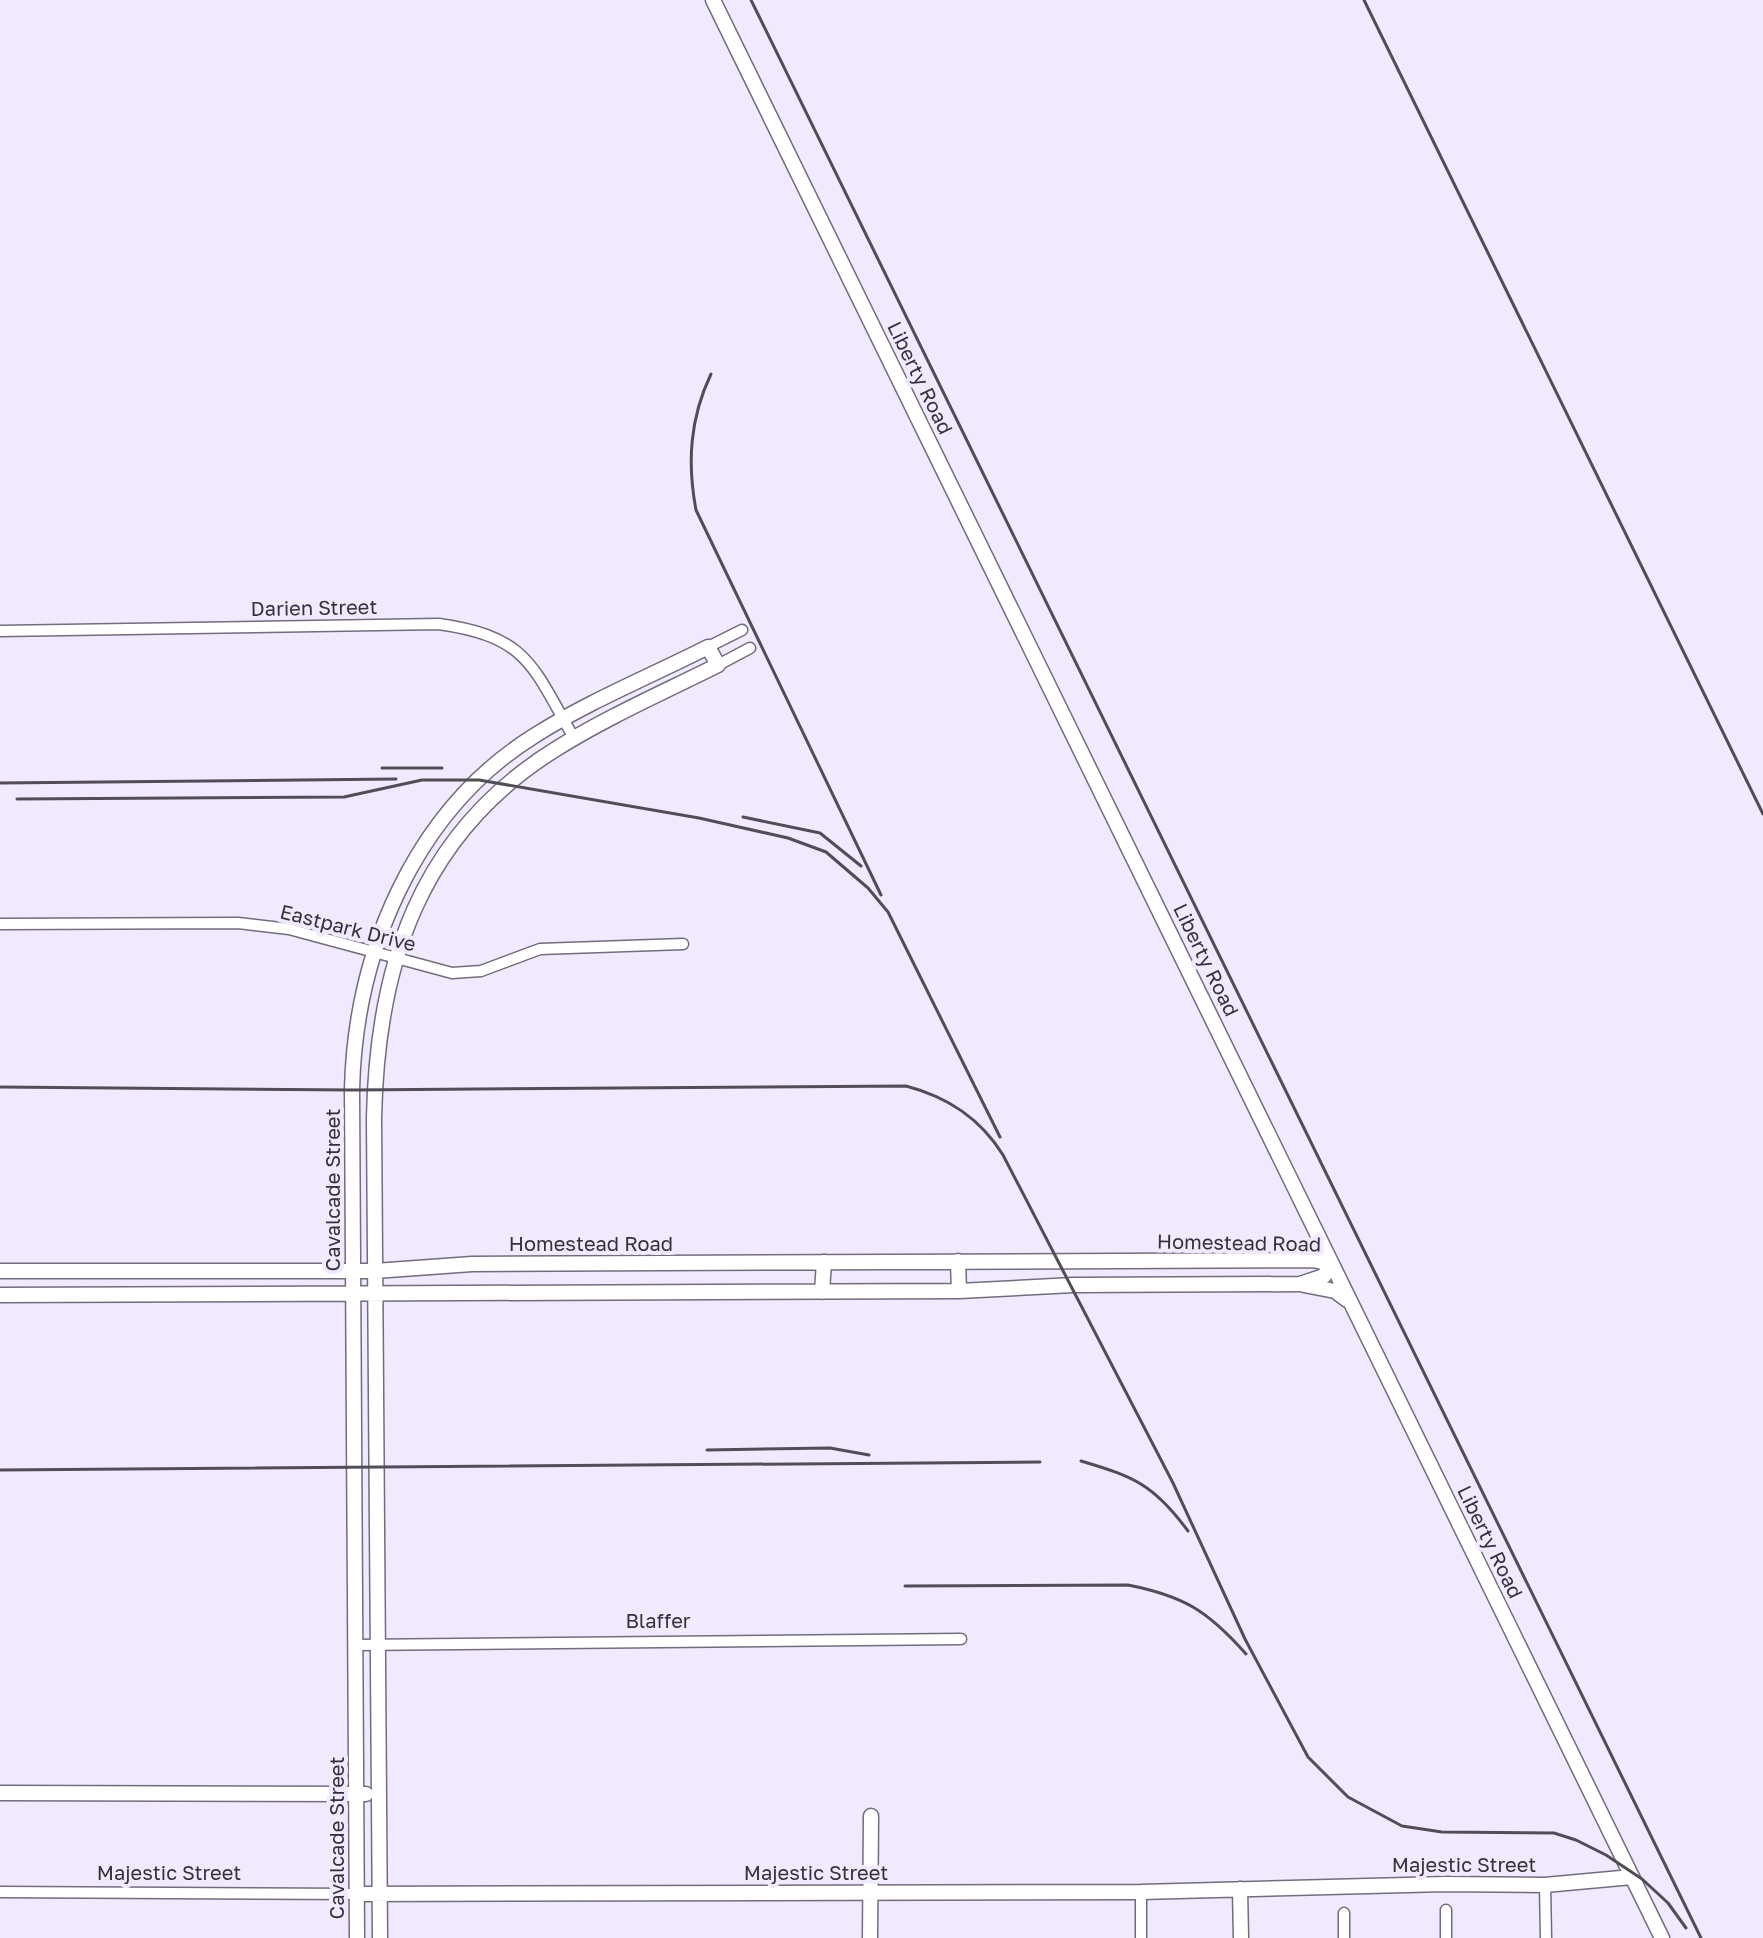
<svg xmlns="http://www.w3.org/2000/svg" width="1763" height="1938" viewBox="0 0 1763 1938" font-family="'Golos Text',sans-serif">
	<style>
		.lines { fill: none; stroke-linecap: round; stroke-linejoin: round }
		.street-casing { stroke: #736c7d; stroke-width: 13 }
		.secondary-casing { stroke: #736c7d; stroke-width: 17 }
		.street { stroke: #fff; stroke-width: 10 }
		.secondary { stroke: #fff; stroke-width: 14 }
		.rail { stroke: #514d57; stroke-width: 3 }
		.labels { text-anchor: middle; stroke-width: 8; stroke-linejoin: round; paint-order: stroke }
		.street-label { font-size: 20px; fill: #343139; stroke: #f1e9fd }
	</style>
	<rect width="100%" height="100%" fill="#f1e9fd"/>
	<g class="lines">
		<defs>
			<path id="street" d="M 0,631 L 439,624 C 529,637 532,666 574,738
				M 708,647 L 742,630
				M 718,665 L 750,648
				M 0,924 L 238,923 L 289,929 L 452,973 L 481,971 L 540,949 L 683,944
				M 356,1645 L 961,1639
				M 1545,1885 L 1546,1938
				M 0,1892 L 357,1894
				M 1141,1892 L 1141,1938
				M 1446,1910 L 1446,1938
				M 1344,1913 L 1344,1938"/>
			<path id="secondary" d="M 713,0 L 1662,1938
				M 958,1261 L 959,1291
				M 0,1271 L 375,1271 L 472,1264 L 1313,1260 L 1331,1264
				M 1304,1285 L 1335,1291 L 1347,1300
				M 822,1292 L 824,1262
				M 0,1295 L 959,1291 L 1073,1285 L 1300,1284 L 1324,1276 L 1331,1264
				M 0,1793 L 366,1794
				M 1240,1889 L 1241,1938
				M 357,1894 L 1141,1892 L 1445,1884 L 1545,1885 L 1632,1877
				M 357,1938 L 352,1090 C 355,953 414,811 534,736 C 589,701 651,676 708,647 L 718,665 C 664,692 607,717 556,749 C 419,834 377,966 374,1118 L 380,1938
				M 870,1938 L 871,1816"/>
		</defs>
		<use href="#street" class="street-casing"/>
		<use href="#secondary" class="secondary-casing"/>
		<use href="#street" class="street"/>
		<use href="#secondary" class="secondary"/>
		<path class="rail" d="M 751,0 L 1701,1938
			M 1364,0 L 1763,814
			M 711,374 C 690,418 687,462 696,510 L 881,895
			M 382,768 L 442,768
			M 0,783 L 396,779
			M 17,799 L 344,797 L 422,780 L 479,780 L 699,818 L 788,838 L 826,852 L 868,888 L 888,912 L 1000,1137
			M 743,817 L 820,833 L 861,866
			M 0,1087 L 352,1090 L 906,1086 C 948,1097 980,1118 1003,1155 L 1173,1483 L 1245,1639 L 1308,1757 L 1348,1797 L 1402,1826 L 1442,1832 L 1554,1833 L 1576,1840 L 1606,1855 L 1642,1879 L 1668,1903 L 1686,1928
			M 707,1450 L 830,1448 L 869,1455
			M 1081,1461 C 1135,1477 1154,1485 1188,1531
			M 0,1470 L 1040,1462
			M 905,1586 L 1128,1585 C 1184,1596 1208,1611 1246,1654"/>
	</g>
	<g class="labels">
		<g class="street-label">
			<text transform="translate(920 378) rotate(64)" y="7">Liberty Road</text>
			<text transform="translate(314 608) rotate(-1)" y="7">Darien Street</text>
			<text transform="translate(348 928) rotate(14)" y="7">Eastpark Drive</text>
			<text transform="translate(1206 960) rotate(64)" y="7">Liberty Road</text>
			<text transform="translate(333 1190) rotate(-90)" y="7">Cavalcade Street</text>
			<text transform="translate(1239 1243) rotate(1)" y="7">Homestead Road</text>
			<text x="591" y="1251">Homestead Road</text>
			<text transform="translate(1490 1542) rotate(64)" y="7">Liberty Road</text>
			<text x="658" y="1628">Blaffer</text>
			<text transform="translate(337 1838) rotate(-90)" y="7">Cavalcade Street</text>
			<text x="1464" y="1872">Majestic Street</text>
			<text x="169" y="1880">Majestic Street</text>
			<text x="816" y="1880">Majestic Street</text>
		</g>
	</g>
</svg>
